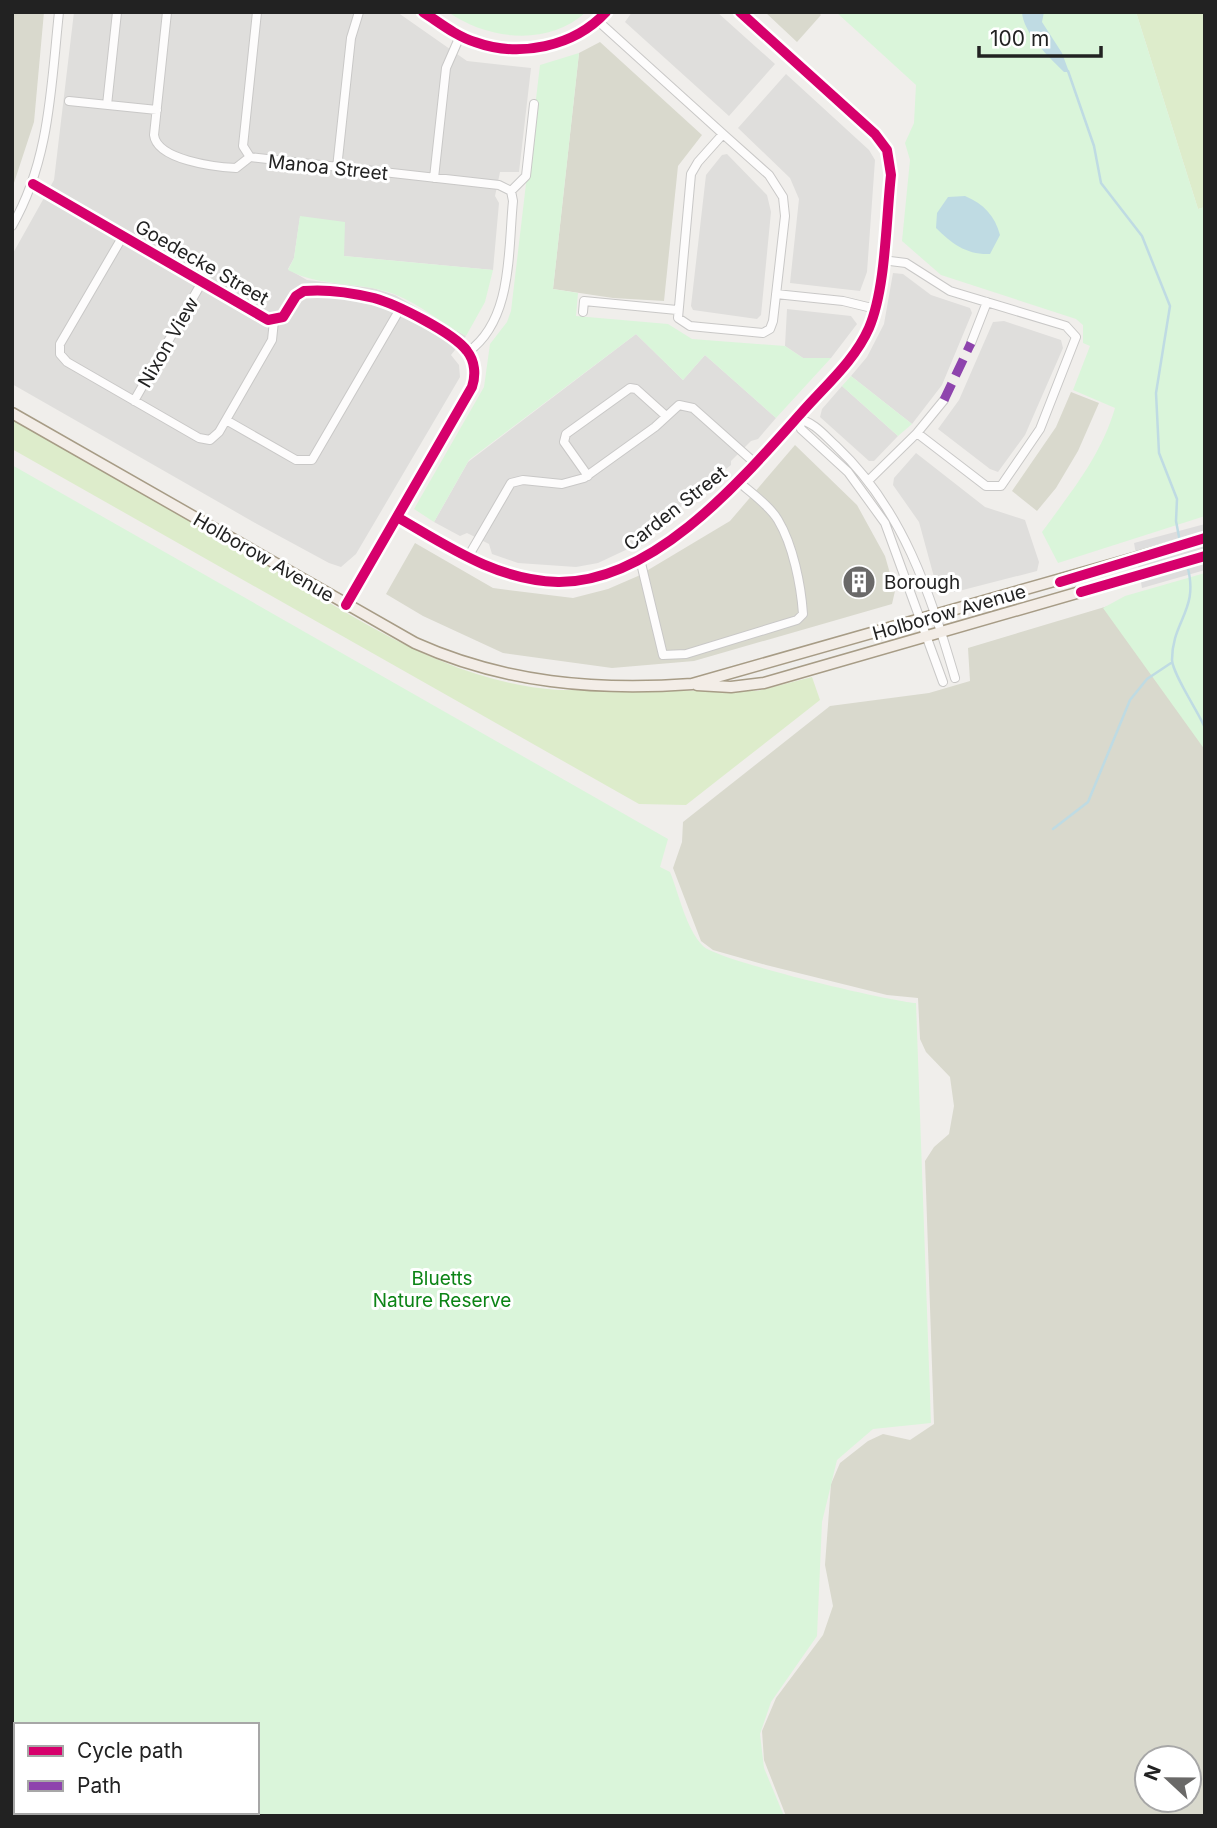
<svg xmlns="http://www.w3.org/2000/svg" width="1217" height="1828" viewBox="0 0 1217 1828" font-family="Inter,sans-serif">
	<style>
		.residential { fill: #dfdedc }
		.construction { fill: #d9d9cd; fill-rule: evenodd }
		.grass { fill: #ddeccb }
		.park { fill: #daf5da }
		.water { fill: #bfdbe3 }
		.pier { fill: #dedddd }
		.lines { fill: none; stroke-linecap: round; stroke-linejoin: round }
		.stream { stroke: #bfdbe3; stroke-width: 2.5 }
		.minor-casing { stroke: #c9c8c7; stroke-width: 10 }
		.major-casing { stroke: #a79c86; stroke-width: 13 }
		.minor { stroke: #fdfcfc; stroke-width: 8 }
		.major { stroke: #f3ede7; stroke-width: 10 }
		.quiet { stroke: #8e44ad; stroke-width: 9; stroke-dasharray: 18 9; stroke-linecap: butt }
		.cycleway-casing { stroke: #fff; stroke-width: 15 }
		.cycleway { stroke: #d6006c; stroke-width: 10 }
		.labels { text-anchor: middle; stroke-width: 6; stroke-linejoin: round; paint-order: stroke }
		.street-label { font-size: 19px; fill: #222; stroke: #fff }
		.poi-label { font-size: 19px; fill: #222; stroke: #fff; text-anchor: start }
		.park-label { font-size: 19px; fill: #0c8416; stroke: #fff }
	</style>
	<rect width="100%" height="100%" fill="#f0eeeb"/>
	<path class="residential" d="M 74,12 L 397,12 L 467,61 L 531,68 L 519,172 L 500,172 L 495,196 L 499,203 L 493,270 L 344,256 L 300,217 L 294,258 L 288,269 L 307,280 L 373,288 L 395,295 L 466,336 L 451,355 L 459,365 L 460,377 L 356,554 L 341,567 L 329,563 L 257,524 L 12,384 L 12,255 L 54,180 Z
		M 632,12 L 717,12 L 775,64 L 729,116 L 625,22 Z
		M 786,74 L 869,150 L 875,160 L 867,272 L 860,291 L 790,283 L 799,199 L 790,178 L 738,128 Z
		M 727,154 L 767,195 L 771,212 L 761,315 L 757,319 L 693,310 L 691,306 L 706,175 L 722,155 Z
		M 893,273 L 903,274 L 931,295 L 970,308 L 972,313 L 942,385 L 912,424 L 851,376 L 867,357 L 884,324 Z
		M 787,309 L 851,316 L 857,324 L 831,358 L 803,358 L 785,346 Z
		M 1004,321 L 1061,340 L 1063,348 L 1025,435 L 998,472 L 990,469 L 938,429 L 959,400 L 993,322 Z
		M 636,334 L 683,380 L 705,355 L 776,418 L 758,439 L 751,441 L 731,461 L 731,465 L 632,547 L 598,563 L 576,567 L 518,563 L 492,554 L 489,544 L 467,533 L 460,536 L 434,522 L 468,462 Z
		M 842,386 L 898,436 L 874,461 L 869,461 L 820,417 L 822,409 Z
		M 916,453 L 985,507 L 1025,520 L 1039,562 L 1037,571 L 955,592 L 944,592 L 937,588 L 919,522 L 893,485 L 894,478 Z"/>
	<path class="construction" d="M 12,12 L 44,12 L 34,122 L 12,189 Z
		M 765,12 L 818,12 L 821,15 L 797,42 Z
		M 600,42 L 702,135 L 678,166 L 664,301 L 613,298 L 553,289 L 579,53 Z
		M 1071,392 L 1099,403 L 1078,451 L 1056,488 L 1037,511 L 1012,491 L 1056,427 Z
		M 795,445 L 857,505 L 885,556 L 895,591 L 892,604 L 694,661 L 612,668 L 503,653 L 423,616 L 386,594 L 415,543 L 493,588 L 573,598 L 608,589 L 638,576 L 730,521 Z
		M 1205,577 L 1205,1816 L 786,1816 L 764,1760 L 762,1731 L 776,1698 L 823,1635 L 833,1606 L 825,1565 L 831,1484 L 840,1463 L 868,1441 L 883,1434 L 910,1440 L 934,1424 L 925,1161 L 934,1147 L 949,1134 L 954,1106 L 950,1077 L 926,1052 L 920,1039 L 918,998 L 887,995 L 766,965 L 713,950 L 701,941 L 673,868 L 682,842 L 683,822 L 830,706 L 929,693 L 970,681 L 968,648 ZM 1147,1758 L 1189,1758 L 1189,1800 L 1147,1800 Z"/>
	<path class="grass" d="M 1136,12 L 1205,12 L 1205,207 L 1198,209 Z
		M 12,419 C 94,466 177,512 258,560 C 352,615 445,682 558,690 L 757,691 L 812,677 L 820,700 L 686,805 L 639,804 L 12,449 Z
		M 12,1720 L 16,1741 L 16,1812 L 28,1812 L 29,1816 L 12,1816 Z"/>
	<path class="park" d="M 448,12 L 586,12 C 548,47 488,40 448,12 Z
		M 836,12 L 1136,12 L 1198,209 L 1205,207 L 1205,516 L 1058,563 L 1042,532 C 1071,492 1101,456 1115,408 L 1073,390 L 1090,346 L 1083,343 L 1083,325 L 1076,319 L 941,275 L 902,241 L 910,160 L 905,143 L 914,123 L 916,85 Z
		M 579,53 L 553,289 L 578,293 L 576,316 L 668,324 L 692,339 L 785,346 L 803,358 L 831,358 L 776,418 L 705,355 L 683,380 L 636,334 L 469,460 L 434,522 L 414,509 L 484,387 L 490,344 L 507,322 L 511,311 L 540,65 Z
		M 300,216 L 345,222 L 344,256 L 493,270 L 485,302 L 466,336 C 441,323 420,304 394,294 C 359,281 322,288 288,270 L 294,258 Z
		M 851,376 L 912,424 L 898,436 L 842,386 Z
		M 12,465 L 668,839 L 660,867 L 670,872 C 679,894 686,929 703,946 C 718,961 889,1001 916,1003 L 931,1423 L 873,1429 L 837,1460 L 822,1522 L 817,1636 L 771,1702 L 760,1734 L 764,1768 L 784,1816 L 27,1816 L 27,1812 L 257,1812 L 257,1725 L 16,1725 L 16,1749 L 12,1728 Z
		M 1205,573 L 1205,750 L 1103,608 L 1125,596 Z"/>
	<path class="water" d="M 1022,12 L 1044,12 L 1042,22 L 1062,53 L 1069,72 L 1064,72 C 1050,58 1023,33 1022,12 Z
		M 965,196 C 984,204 995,216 1000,235 L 990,254 C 967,255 952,244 936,228 L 937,213 L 948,197 Z"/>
	<path class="pier" d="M 1205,524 L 1205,570 L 1142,588 L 1134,543 Z"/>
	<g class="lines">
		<path class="stream" d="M 1068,71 L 1094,146 L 1101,183 L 1142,236 L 1170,306 L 1156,393 L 1159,453 L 1177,499 L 1176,521 L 1180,542
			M 1187,565 C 1200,610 1172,620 1172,660 C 1173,675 1198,711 1205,728
			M 1053,829 L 1088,802 L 1130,700 L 1147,679 L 1171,663"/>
		<defs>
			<path id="minor" d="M 167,12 L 154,135 C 157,160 215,167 236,168 L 250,157
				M 257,12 L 243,146 L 250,157 L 499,185 L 511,191 L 513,201 C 508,250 513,320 468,352
				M 423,12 C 440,23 456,36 475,42 C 519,58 574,47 606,12
				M 598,21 L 723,134 L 698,162 L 691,174 L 678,318 L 690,326 L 763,333 L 770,329 L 773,321 L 785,216 L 783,197 L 769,175 L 723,134
				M 69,101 L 157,110
				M 107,105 L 117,12
				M 337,168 L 351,38 L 359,12
				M 434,178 L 446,68 L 460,36
				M 33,184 L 268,320 L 283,317 L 296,296 L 304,291 C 325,289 353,293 374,298 C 396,304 454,333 467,351 C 475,361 476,375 472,387 L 346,605
				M 511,191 L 526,176 L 534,104
				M 12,226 C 50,160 51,86 59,12
				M 123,236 L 60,344 L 60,354 L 67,362 L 199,438 L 210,440 L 219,432 L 272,340 L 274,321
				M 882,260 L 906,263 L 950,291 L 1066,326 L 1076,337 L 1040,429 L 1001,486 L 986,486 L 917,433
				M 776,294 L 843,301 L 876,309
				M 583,312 L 584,301 L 677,310
				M 971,343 L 987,302
				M 134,401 L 202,282
				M 226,420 L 296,460 L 312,460 L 400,309
				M 588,476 L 564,442 L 566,434 L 630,388 L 636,389 L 666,416
				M 868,481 L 917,433 L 944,400
				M 397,517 C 449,547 496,580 558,582 C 655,583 744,477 803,411 C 826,385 855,360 869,328 C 886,288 886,219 891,175 L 887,150 L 875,134 L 740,12
				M 468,557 L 511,483 L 523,480 L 562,484 L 584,478 L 655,427 L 679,405 L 693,408 L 756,464
				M 640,559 L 663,655 L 686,654 L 797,620 L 803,614 C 801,585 793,545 778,520 C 770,506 751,493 739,482
				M 943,682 L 885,523 L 848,472 L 801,429 L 798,419 C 814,422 824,435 836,446 C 903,509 930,593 955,678"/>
			<path id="major" d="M 12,413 L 415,643 C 504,683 596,691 692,684 L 1205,538
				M 697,685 L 731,687 L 764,683 L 1205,556"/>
		</defs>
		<use href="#minor" class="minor-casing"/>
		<use href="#major" class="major-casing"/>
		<use href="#minor" class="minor"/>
		<use href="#major" class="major"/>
		<path class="quiet" d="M 944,400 L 971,343"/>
		<defs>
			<path id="cycleway" d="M 423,12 C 440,23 456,36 475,42 C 519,58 574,47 606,12
				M 33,184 L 268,320 L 283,317 L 296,296 L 304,291 C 325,289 353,293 374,298 C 396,304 454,333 467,351 C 475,361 476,375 472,387 L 346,605
				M 397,517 C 449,547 496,580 558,582 C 655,583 744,477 803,411 C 826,385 855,360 869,328 C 886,288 886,219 891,175 L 887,150 L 875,134 L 740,12
				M 1060,582 L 1205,538
				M 1081,592 L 1205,556"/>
		</defs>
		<use href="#cycleway" class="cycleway-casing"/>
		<use href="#cycleway" class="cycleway"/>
	</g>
	<defs>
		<symbol id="building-disc" viewBox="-11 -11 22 22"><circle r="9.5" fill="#6a6968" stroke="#fff"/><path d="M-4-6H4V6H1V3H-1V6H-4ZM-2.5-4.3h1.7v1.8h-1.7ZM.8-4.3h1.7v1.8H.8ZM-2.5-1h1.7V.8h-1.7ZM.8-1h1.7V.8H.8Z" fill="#fff"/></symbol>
	</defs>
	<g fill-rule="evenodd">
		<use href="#building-disc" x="840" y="563" width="38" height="38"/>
	</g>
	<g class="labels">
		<g class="street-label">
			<text transform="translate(328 167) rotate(6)" y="7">Manoa Street</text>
			<text transform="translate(202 262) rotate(30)" y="7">Goedecke Street</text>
			<text transform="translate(168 342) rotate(-60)" y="7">Nixon View</text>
			<text transform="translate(675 508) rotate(-38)" y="7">Carden Street</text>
			<text transform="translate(264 557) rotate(30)" y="7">Holborow Avenue</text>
			<text transform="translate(949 612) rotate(-16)" y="7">Holborow Avenue</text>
		</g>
		<g class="poi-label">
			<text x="884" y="589">Borough</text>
		</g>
		<g class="park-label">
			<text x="442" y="1285">Bluetts<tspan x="442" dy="22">Nature Reserve</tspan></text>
		</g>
	</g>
	<rect width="1217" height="1828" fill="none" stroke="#222222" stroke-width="28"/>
	<rect x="14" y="1723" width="245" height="91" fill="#ffffff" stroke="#a7a7a7" stroke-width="2"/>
	<rect x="28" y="1746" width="35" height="10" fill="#d6006c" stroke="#a7a7a7" stroke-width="2"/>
	<text x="77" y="1758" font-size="21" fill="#222222">Cycle path</text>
	<rect x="28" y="1781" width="35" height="10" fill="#8e44ad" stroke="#a7a7a7" stroke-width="2"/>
	<text x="77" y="1793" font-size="21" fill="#222222">Path</text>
	<g transform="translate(1168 1779) rotate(292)"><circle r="33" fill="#ffffff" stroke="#a7a7a7" stroke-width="2"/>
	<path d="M0-5L12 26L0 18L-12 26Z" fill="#6a6968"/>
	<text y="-10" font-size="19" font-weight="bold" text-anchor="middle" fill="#222222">N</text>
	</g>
	<path d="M979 46v10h122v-10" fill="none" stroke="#222222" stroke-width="3.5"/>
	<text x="990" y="46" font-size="21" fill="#222222" stroke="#ffffff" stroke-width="5" paint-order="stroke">100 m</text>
</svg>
